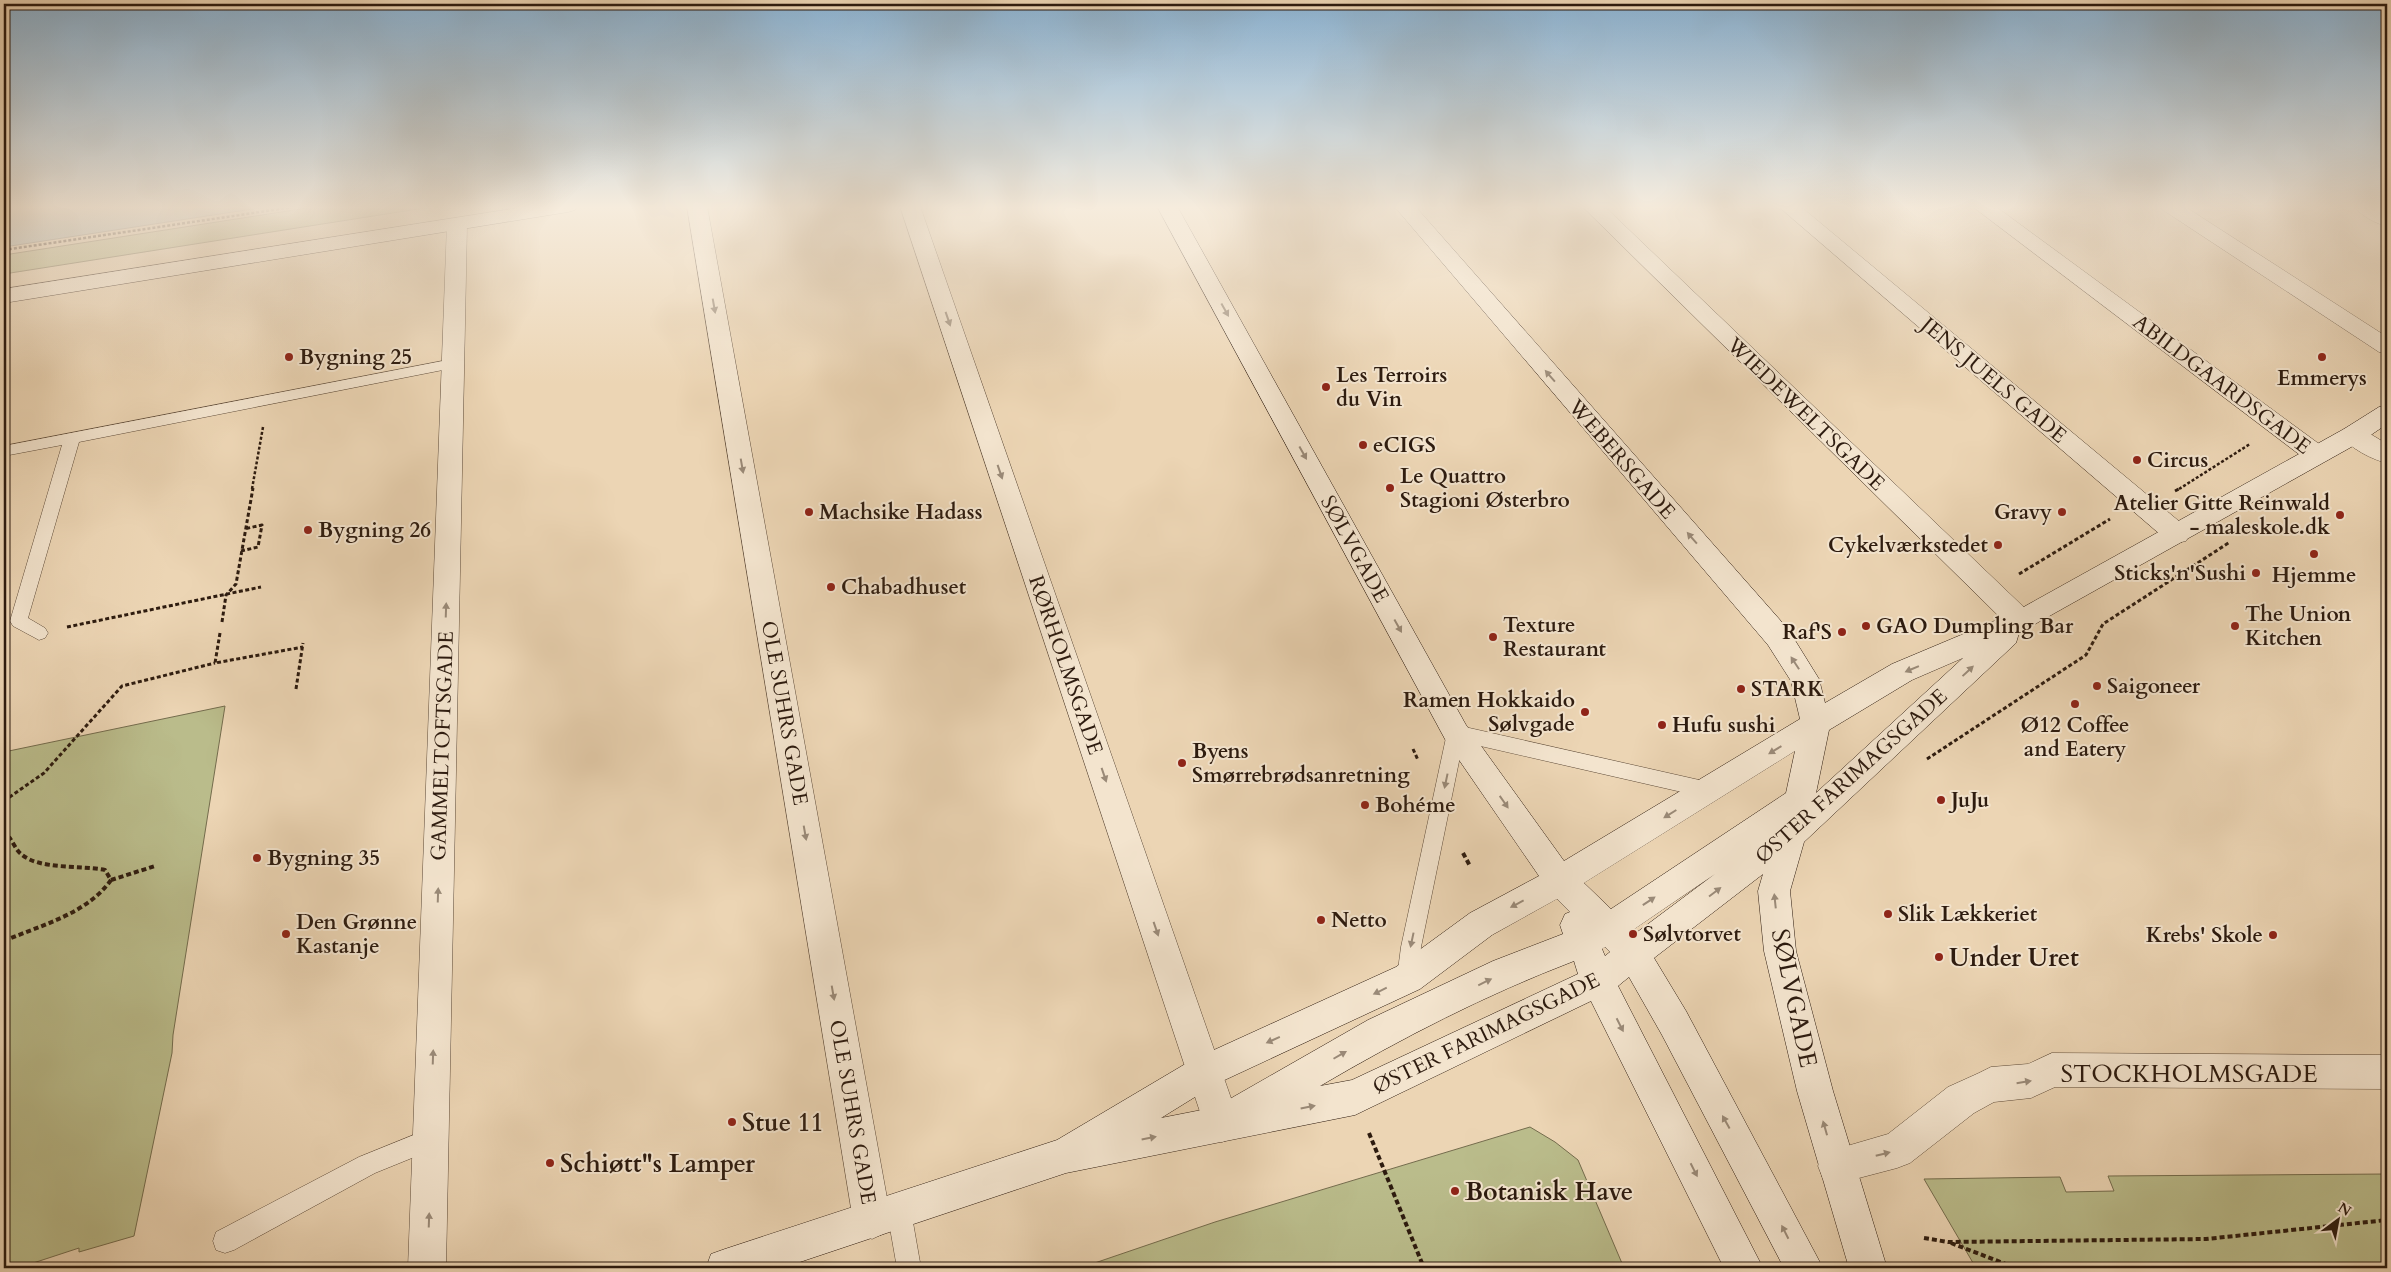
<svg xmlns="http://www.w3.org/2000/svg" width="2391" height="1272" viewBox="0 0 2391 1272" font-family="Cardo,serif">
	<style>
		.green { fill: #babc8b; stroke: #746c4d }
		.water { fill: #a0b5b9; stroke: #727775 }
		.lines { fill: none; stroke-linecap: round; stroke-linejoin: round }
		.lane-casing { stroke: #5d4a38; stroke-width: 1 }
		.street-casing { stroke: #5d4a38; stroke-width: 1 }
		.secondary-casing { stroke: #2d1b0f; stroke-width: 1 }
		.path-far2 { stroke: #2d1b0f; stroke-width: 2.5; stroke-dasharray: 3 2; stroke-linecap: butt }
		.path-far1 { stroke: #2d1b0f; stroke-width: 3; stroke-dasharray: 4 2.5; stroke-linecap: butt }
		.path { stroke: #2d1b0f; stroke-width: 4; stroke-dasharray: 5 3; stroke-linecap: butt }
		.lane { fill: #f3e4ce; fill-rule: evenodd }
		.street { fill: #f3e4ce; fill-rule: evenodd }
		.secondary { fill: #f3e4ce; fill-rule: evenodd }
		.oneway { fill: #9a8a78 }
		.poi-dot { fill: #8f2418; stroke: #f3e4ce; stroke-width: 2 }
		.labels { text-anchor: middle; stroke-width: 4; stroke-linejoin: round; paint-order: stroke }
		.poi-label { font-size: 21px; font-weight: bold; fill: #2d1b0f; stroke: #f3e4ce; text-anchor: start }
		.street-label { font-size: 21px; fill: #2d1b0f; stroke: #f3e4ce }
		.near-poi-label { font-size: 25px; font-weight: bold; fill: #2d1b0f; stroke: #f3e4ce; text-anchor: start }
		.near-street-label { font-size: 25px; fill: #2d1b0f; stroke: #f3e4ce }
	</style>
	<rect width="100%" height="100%" fill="#ecd5b4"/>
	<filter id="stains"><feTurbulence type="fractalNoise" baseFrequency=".004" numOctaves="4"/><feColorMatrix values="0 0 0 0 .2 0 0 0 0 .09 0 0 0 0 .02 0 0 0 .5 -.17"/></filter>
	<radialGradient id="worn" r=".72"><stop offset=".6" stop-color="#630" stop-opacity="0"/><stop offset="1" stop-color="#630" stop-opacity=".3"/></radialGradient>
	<path class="green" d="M 320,206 L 437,206 L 4,274 L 4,255 Z
		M 225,706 L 173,1035 L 172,1053 L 134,1236 L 79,1252 L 79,1248 L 18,1268 L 4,1268 L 4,752 Z
		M 1530,1127 L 1555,1142 L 1578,1160 L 1624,1268 L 1080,1268 L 1215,1222 Z
		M 2387,1174 L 2387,1268 L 1976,1268 L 1924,1179 L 2060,1177 L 2066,1192 L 2114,1191 L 2108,1176 Z"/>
	<path class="water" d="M 4,206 L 272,206 L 4,247 Z"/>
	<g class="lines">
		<defs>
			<path id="lane" d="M 453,359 L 458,361 L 460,364 L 458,367 L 79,442 L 28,618 L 45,628 L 48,633 L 45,638 L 39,640 L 13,626 L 10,621 L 62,445 L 4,456 L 4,446 Z
				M 1456,725 L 1708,782 L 1715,784 L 1718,790 L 1715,796 L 1708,798 L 1463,742 L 1421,947 L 1419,978 L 1416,985 L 1408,988 L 1400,985 L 1397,978 L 1401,947 L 1447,733 L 1449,728 Z
				M 431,1128 L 439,1131 L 442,1139 L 439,1147 L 375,1173 L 234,1250 L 225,1253 L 216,1250 L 213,1241 L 216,1232 L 359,1157 Z
				M 899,1199 L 907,1203 L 911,1211 L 921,1268 L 897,1268 L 887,1211 L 891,1203 Z"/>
			<path id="street" d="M 687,206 L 707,206 L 891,1220 L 885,1233 L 872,1239 L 859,1233 L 853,1220 Z
				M 900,206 L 920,206 L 1240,1124 L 1235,1137 L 1222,1142 L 1209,1137 L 1204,1124 Z
				M 1582,206 L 1604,206 L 2031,614 L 2035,621 L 2031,628 L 2021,631 L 2011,628 Z
				M 1778,206 L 1800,206 L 2186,527 L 2190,534 L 2186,541 L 2177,543 L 2168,541 Z
				M 1972,206 L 1995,206 L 2326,449 L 2329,455 L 2326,461 L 2317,463 L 2308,461 Z
				M 2160,206 L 2184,206 L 2387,337 L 2387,354 L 2379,352 L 2163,210 Z
				M 2354,206 L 2378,206 L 2387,211 L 2387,226 C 2376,224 2360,215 2354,206 Z
				M 457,218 L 464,220 L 467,224 L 446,1268 L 408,1268 L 447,224 L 450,220 Z
				M 2353,427 L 2362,429 L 2387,444 L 2387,463 C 2373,460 2349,448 2341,435 L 2344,429 Z
				M 2052,1053 L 2387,1055 L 2387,1089 L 2055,1087 L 2031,1098 L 1994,1102 L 1974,1113 L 1910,1163 L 1897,1168 L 1836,1184 L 1823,1179 L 1818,1166 L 1823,1153 L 1888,1134 L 1948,1087 L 1979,1073 L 1991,1067 L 2028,1064 Z"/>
			<path id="secondary" d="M 530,206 L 578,206 L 575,210 L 568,212 L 4,303 L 4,289 Z
				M 1157,206 L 1177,206 L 1466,725 L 1564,861 L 1800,719 L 1791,681 L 1768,645 L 1394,206 L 1415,206 L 1788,629 L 1819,679 L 1825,703 L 1892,664 L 2011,614 L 2344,429 L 2379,407 L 2387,405 L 2387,424 L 2362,441 L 2019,633 L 2016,643 L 1804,842 L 1790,891 L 1796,951 L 1833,1091 L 1887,1268 L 1849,1268 L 1797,1091 L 1764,951 L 1758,891 L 1763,874 L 1654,958 L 1686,1011 L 1823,1268 L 1784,1268 L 1662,1035 L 1629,977 L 1618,986 L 1763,1268 L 1724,1268 L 1591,1001 L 1355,1115 L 1066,1173 L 782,1268 L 706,1268 L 711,1254 L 725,1249 L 1057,1140 L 1192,1060 L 1396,967 L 1470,913 L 1539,876 L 1446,741 ZM 1963,658 L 1816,793 L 1829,730 L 1912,680 ZM 1795,751 L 1786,793 L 1611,909 L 1584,883 ZM 1715,874 L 1636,933 L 1633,930 ZM 1557,899 L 1570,912 L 1565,914 L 1560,925 L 1563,934 L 1493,961 L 1368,1020 L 1228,1100 L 1227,1105 L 1161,1118 L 1216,1084 L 1420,989 L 1492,935 ZM 1605,947 L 1610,952 L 1605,956 L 1602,949 ZM 1574,961 L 1578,974 L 1352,1080 L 1320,1086 C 1402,1038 1485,995 1574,961 Z"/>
		</defs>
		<use href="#lane" class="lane-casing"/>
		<use href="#street" class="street-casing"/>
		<use href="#secondary" class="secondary-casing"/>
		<path class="path-far2" d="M 4,250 L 300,206
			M 252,489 L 263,427
			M 2179,489 L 2250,444"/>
		<path class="path-far1" d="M 2175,491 L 2181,488
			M 241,551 L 258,547 L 262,525 L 244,529
			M 2019,574 L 2110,519
			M 222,622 L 226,595 L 236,584 L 253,488
			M 67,627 L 261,587
			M 220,633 L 215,663 L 303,647
			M 296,689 L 303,643
			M 1413,749 L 1418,760
			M 1927,759 L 2086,655 L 2103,624 L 2230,542
			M 7,800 L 6,833 L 10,839
			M 4,801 L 44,773 L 122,686 L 215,663"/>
		<path class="path" d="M 1463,853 L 1470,866
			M 111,880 L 155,866
			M 4,941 C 41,925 87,914 111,880 L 105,870 C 81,865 39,870 21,854 C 16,850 13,842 9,837
			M 1369,1133 L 1424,1268
			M 1924,1238 L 1948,1242 L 2206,1239 L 2387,1220
			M 1951,1243 L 2016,1268"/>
		<use href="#lane" class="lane"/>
		<use href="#street" class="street"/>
		<use href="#secondary" class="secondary"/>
	</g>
	<defs><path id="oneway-solid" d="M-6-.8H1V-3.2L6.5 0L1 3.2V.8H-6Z" transform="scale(1.25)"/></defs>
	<g class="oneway">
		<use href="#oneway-solid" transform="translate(714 306) rotate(80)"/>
		<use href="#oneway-solid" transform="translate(1225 310) rotate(61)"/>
		<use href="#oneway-solid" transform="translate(948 319) rotate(71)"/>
		<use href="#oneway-solid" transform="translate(1550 376) rotate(-131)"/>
		<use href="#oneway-solid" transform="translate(1303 453) rotate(61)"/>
		<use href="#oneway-solid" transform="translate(742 466) rotate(80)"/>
		<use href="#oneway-solid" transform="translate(1000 472) rotate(71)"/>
		<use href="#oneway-solid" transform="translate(1692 538) rotate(-131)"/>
		<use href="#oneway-solid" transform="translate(446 610) rotate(-88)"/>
		<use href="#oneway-solid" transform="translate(1398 626) rotate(61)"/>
		<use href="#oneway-solid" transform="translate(1795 663) rotate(-123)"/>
		<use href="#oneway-solid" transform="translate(1912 669) rotate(157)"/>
		<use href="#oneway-solid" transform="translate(1968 671) rotate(-43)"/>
		<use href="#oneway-solid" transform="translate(1775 750) rotate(149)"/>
		<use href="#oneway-solid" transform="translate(1104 775) rotate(71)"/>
		<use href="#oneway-solid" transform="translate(1446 781) rotate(102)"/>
		<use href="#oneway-solid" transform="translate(1504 802) rotate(55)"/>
		<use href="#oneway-solid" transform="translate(1670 814) rotate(148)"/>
		<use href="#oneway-solid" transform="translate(805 833) rotate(80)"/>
		<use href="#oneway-solid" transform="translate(1715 892) rotate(-37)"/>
		<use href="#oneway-solid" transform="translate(438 895) rotate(-88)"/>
		<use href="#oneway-solid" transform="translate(1649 901) rotate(-34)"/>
		<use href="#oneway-solid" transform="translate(1775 901) rotate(-96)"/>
		<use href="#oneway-solid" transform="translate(1517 904) rotate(152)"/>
		<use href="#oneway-solid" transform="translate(1156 929) rotate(71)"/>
		<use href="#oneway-solid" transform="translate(1412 940) rotate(102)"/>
		<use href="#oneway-solid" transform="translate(1485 982) rotate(-26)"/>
		<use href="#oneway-solid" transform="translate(1380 991) rotate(154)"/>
		<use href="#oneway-solid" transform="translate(833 993) rotate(80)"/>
		<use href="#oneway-solid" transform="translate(1620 1025) rotate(63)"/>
		<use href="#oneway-solid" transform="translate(1273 1040) rotate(156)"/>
		<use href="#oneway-solid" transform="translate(1340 1055) rotate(-30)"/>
		<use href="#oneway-solid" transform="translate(433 1057) rotate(-88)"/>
		<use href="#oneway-solid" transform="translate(2024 1082) rotate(-9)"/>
		<use href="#oneway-solid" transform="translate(1308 1107) rotate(-11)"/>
		<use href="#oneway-solid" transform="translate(1726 1122) rotate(-119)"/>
		<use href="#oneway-solid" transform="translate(1825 1128) rotate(-106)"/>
		<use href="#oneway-solid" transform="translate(1149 1138) rotate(-11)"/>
		<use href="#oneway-solid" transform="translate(1883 1154) rotate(-14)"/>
		<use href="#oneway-solid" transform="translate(1694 1170) rotate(63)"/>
		<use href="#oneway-solid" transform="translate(429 1220) rotate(-88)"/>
		<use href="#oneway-solid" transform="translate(1785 1232) rotate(-117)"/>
	</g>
	<linearGradient id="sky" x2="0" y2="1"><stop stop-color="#8bb4d5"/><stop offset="0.54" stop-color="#f6ecdd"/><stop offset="1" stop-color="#f6ecdd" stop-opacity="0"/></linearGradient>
	<rect width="2391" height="384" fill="url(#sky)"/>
	<g class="poi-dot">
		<circle cx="289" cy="357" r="5"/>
		<circle cx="2322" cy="357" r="5"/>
		<circle cx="1326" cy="387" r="5"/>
		<circle cx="1363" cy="445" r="5"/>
		<circle cx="2137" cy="460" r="5"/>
		<circle cx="1390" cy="488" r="5"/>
		<circle cx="809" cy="512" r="5"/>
		<circle cx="2062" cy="512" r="5"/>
		<circle cx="2340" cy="515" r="5"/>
		<circle cx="308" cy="530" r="5"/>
		<circle cx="1998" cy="545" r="5"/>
		<circle cx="2314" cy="554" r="5"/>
		<circle cx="2256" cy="573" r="5"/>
		<circle cx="831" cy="587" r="5"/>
		<circle cx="1866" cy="626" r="5"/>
		<circle cx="2235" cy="626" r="5"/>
		<circle cx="1842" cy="632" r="5"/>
		<circle cx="1493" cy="637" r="5"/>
		<circle cx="2097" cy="686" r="5"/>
		<circle cx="1741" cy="689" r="5"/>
		<circle cx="2075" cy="704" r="5"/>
		<circle cx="1585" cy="712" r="5"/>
		<circle cx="1662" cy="725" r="5"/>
		<circle cx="1182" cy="763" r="5"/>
		<circle cx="1941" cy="800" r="5"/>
		<circle cx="1365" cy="805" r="5"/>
		<circle cx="257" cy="858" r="5"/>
		<circle cx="1888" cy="914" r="5"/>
		<circle cx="1321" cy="920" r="5"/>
		<circle cx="286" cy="934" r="5"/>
		<circle cx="1633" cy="934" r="5"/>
		<circle cx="2273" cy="935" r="5"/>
		<circle cx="1939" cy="957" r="5"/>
		<circle cx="732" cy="1122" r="5"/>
		<circle cx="550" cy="1163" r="5"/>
		<circle cx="1455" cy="1191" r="5"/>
	</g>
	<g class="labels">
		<g class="poi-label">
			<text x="299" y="364">Bygning 25</text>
			<text x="1336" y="382">Les Terroirs<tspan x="1336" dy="24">du Vin</tspan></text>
			<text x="2322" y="385" text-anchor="middle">Emmerys</text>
			<text x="1373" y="452">eCIGS</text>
			<text x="2147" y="467">Circus</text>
			<text x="1400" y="483">Le Quattro<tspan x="1400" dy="24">Stagioni Østerbro</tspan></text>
			<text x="2330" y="510" text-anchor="end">Atelier Gitte Reinwald<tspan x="2330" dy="24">- maleskole.dk</tspan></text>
			<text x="819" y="519">Machsike Hadass</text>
			<text x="2052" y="519" text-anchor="end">Gravy</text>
			<text x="318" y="537">Bygning 26</text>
			<text x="1988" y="552" text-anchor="end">Cykelværkstedet</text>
			<text x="2246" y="580" text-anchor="end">Sticks'n'Sushi</text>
			<text x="2314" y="582" text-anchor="middle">Hjemme</text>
			<text x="841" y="594">Chabadhuset</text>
			<text x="2245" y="621">The Union<tspan x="2245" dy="24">Kitchen</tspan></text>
			<text x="1503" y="632">Texture<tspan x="1503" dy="24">Restaurant</tspan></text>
			<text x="1876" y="633">GAO Dumpling Bar</text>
			<text x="1832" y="639" text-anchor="end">Raf'S</text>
			<text x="2107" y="693">Saigoneer</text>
			<text x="1751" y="696">STARK</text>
			<text x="1575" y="707" text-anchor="end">Ramen Hokkaido<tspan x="1575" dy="24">Sølvgade</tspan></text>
			<text x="1672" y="732">Hufu sushi</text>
			<text x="2075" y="732" text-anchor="middle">Ø12 Coffee<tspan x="2075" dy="24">and Eatery</tspan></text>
			<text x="1192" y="758">Byens<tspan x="1192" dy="24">Smørrebrødsanretning</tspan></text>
			<text x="1951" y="807">JuJu</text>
			<text x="1375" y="812">Bohéme</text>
			<text x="267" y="865">Bygning 35</text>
			<text x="1898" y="921">Slik Lækkeriet</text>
			<text x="1331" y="927">Netto</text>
			<text x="296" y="929">Den Grønne<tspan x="296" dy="24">Kastanje</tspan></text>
			<text x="1643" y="941">Sølvtorvet</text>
			<text x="2263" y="942" text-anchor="end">Krebs' Skole</text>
		</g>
		<g class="street-label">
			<text transform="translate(1994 380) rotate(40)" y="7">JENS JUELS GADE</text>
			<text transform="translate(2222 384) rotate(37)" y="7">ABILDGAARDSGADE</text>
			<text transform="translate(1806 414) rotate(44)" y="7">WIEDEWELTSGADE</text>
			<text transform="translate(1622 459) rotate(49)" y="7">WEBERSGADE</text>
			<text transform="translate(1355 549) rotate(61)" y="7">SØLVGADE</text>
			<text transform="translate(1066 665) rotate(71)" y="7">RØRHOLMSGADE</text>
			<text transform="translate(785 713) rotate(80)" y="7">OLE SUHRS GADE</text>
			<text transform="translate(442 746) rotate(-88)" y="7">GAMMELTOFTSGADE</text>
			<text transform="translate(1851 776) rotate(-42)" y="7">ØSTER FARIMAGSGADE</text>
			<text transform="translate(1486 1033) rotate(-26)" y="7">ØSTER FARIMAGSGADE</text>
			<text transform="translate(853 1112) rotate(80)" y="7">OLE SUHRS GADE</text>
		</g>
		<g class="near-poi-label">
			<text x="1949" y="966">Under Uret</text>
			<text x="742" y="1131">Stue 11</text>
			<text x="560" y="1172">Schiøtt"s Lamper</text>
			<text x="1465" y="1200">Botanisk Have</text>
		</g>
		<g class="near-street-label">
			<text transform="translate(1795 998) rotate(78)" y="9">SØLVGADE</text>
			<text x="2189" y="1082">STOCKHOLMSGADE</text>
		</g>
	</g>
	<rect width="2391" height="1272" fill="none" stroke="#ecd5b4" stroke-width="20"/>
	<rect x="5" y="5" width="2381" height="1262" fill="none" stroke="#2d1b0f" stroke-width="2.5"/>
	<rect x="10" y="10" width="2371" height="1252" fill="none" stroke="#2d1b0f"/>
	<g transform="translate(2338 1220) rotate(32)" stroke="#f3e4ce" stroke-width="4" paint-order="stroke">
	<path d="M0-4L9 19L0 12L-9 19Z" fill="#2d1b0f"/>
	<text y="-8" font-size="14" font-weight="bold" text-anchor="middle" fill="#2d1b0f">N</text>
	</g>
	<rect width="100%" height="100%" filter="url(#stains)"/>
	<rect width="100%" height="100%" fill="url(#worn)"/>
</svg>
